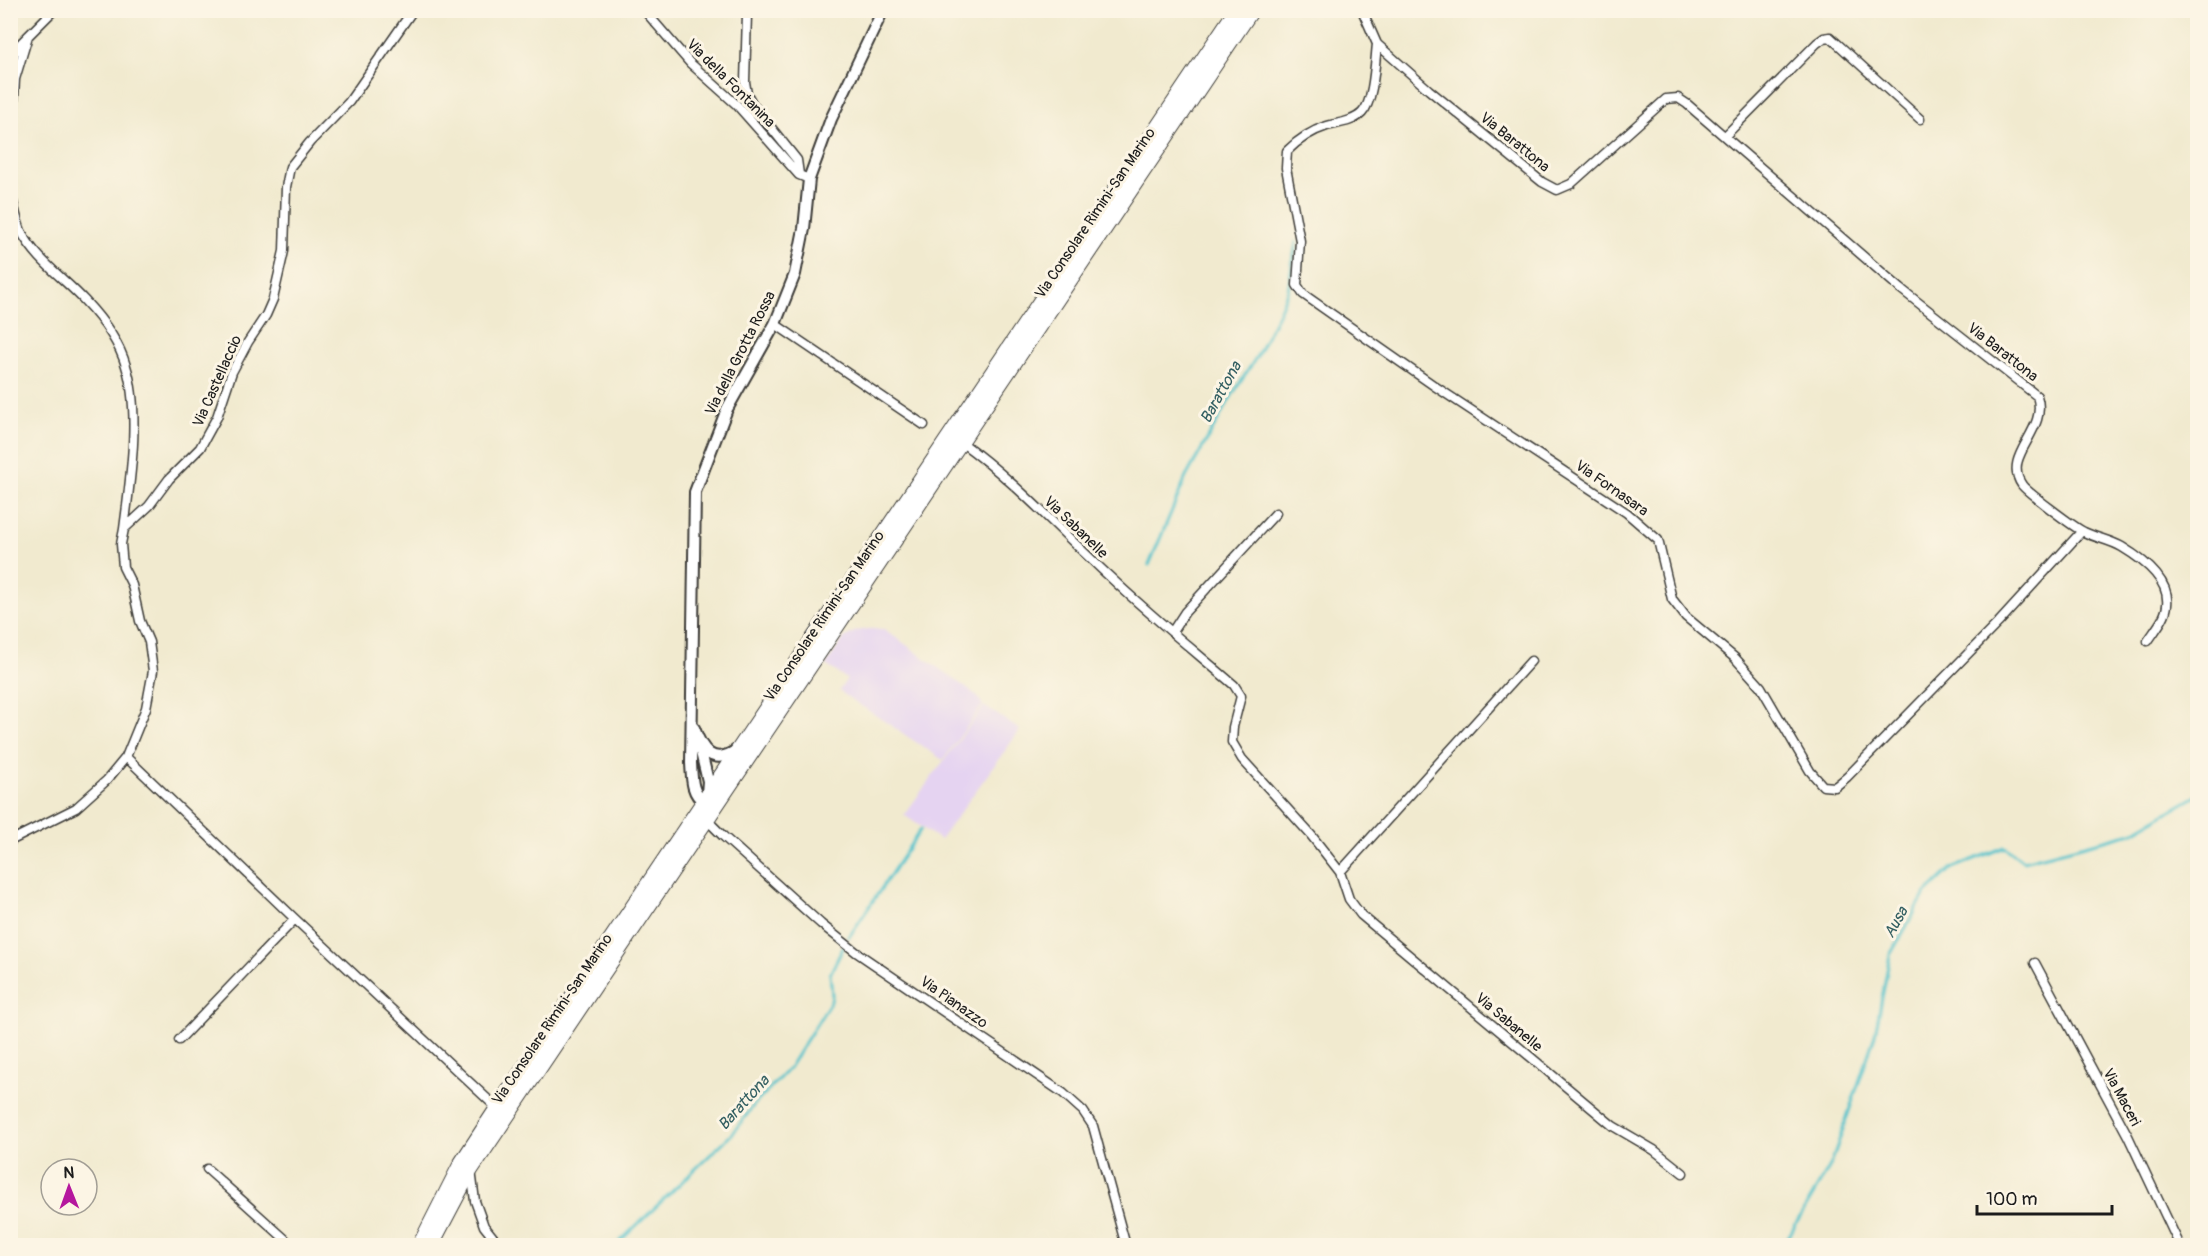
<svg xmlns="http://www.w3.org/2000/svg" width="2208" height="1256" viewBox="0 0 2208 1256" font-family="Pangolin,sans-serif">
	<style>
		.built { fill: #e5d3f1 }
		.lines { fill: none; stroke-linecap: round; stroke-linejoin: round }
		.stream { stroke: #56c3cc; stroke-width: 3 }
		.minor-casing { stroke: #3c3b37; stroke-width: 11 }
		.tertiary-casing { stroke: #3c3b37; stroke-width: 14 }
		.primary-casing { stroke: #3c3b37; stroke-width: 16 }
		.minor { stroke: #fff; stroke-width: 8 }
		.tertiary { stroke: #fff; stroke-width: 10 }
		.primary { stroke: #fff; stroke-width: 14 }
		.labels { text-anchor: middle; stroke-width: 6; stroke-linejoin: round; paint-order: stroke }
		.street-label { font-size: 15px; fill: #1c1c1c; stroke: #fcf5e5 }
		.water-label { font-size: 16px; font-style: italic; fill: #335f62; stroke: #fcf5e5 }
	</style>
	<rect width="100%" height="100%" fill="#fcf5e5"/>
	<filter id="ink" filterUnits="userSpaceOnUse"><feTurbulence type="fractalNoise" baseFrequency=".0167" numOctaves="2"/><feDisplacementMap in="SourceGraphic" scale="12" xChannelSelector="R" yChannelSelector="G"/><feConvolveMatrix kernelMatrix="1 2 1 2 8 2 1 2 1" color-interpolation-filters="sRGB"/></filter>
	<filter id="wash" filterUnits="userSpaceOnUse"><feTurbulence type="fractalNoise" baseFrequency=".008" numOctaves="4" result="noise"/><feDisplacementMap in="SourceGraphic" scale="24" xChannelSelector="R" yChannelSelector="G"/><feGaussianBlur stdDeviation="1.35" result="paint"/><feColorMatrix in="noise" values="0 0 0 0 0 0 0 0 0 0 0 0 0 0 0 0 0 1.4 0 .05"/><feComposite in="paint" operator="in"/></filter>
	<g filter="url(#wash)">
		<rect width="100%" height="100%" fill="#f1eacf"/>
		<path class="built" d="M 868,629 L 884,629 L 976,695 L 983,705 L 943,760 L 839,691 L 847,679 L 826,665 L 844,638 L 856,631 Z
			M 984,706 L 1020,730 L 940,840 L 904,815 Z"/>
		<g class="lines">
			<path class="stream" d="M 1149,565 L 1186,477 L 1231,397 L 1257,356 L 1279,312 L 1288,290 L 1296,242
				M 849,937 L 921,829
				M 615,1246 L 733,1133 L 754,1105 L 789,1068 L 831,1001 L 832,995 L 830,974 L 844,946
				M 1783,1246 L 1831,1164 L 1875,1035 L 1890,955 L 1925,894 L 1952,868 L 2005,847 L 2023,861 L 2132,833 L 2198,795"/>
		</g>
	</g>
	<g filter="url(#ink)">
		<g class="lines">
			<defs>
				<path id="minor" d="M 644,10 L 690,63 L 737,105 L 799,175 L 809,179
					M 1362,10 L 1377,44 L 1429,90 L 1542,182 L 1557,190 L 1571,184 L 1666,99 L 1678,98 L 1687,104 L 1901,289 L 2037,396 C 2049,431 2001,455 2022,485 C 2026,491 2075,528 2084,532 C 2096,538 2110,540 2122,547 C 2142,559 2170,580 2167,605 C 2166,618 2155,630 2148,641
					M 747,14 L 745,82 L 747,94 L 753,105 L 797,160 L 799,174
					M 1377,44 C 1375,61 1374,101 1362,113 C 1353,122 1338,123 1327,126 C 1311,131 1298,140 1287,151 L 1286,168 L 1300,241 L 1297,285 L 1303,294 L 1436,387 L 1627,513 L 1658,540 L 1672,599 L 1686,617 L 1735,658 L 1761,687 L 1810,771 L 1823,786 L 1835,787 L 1847,777 L 1998,623 L 2082,531
					M 10,59 L 19,45 L 54,10
					M 1725,136 L 1817,43 L 1824,38 L 1830,37 L 1920,119
					M 10,170 L 15,79 L 28,36
					M 10,191 C 14,204 16,219 21,231 C 36,260 64,278 85,301 C 102,319 119,342 126,366 C 141,412 130,481 124,529
					M 775,324 L 924,425
					M 961,442 C 1015,481 1061,532 1110,577 C 1150,615 1192,649 1234,685 L 1241,696 L 1233,727 L 1232,742 L 1242,759 L 1311,835 L 1340,872 L 1349,899 L 1361,915 L 1613,1126 L 1654,1150 L 1683,1173
					M 1172,632 L 1185,612 L 1276,513
					M 126,757 L 295,919 L 497,1108
					M 708,818 L 712,825 L 723,836 L 821,924 L 856,952 L 1063,1093 L 1083,1111 L 1093,1126 L 1126,1246
					M 10,841 L 76,808 L 107,780 L 126,757 L 146,708 L 153,671 L 149,642 L 140,621 L 132,585 L 123,567 L 121,544 L 124,529 L 149,506 L 169,479 L 200,448 L 217,417 L 232,372 L 248,342 L 266,315 L 273,299 L 284,251 L 286,187 L 290,167 L 310,142 L 349,102 L 413,10
					M 1340,872 L 1531,661
					M 2035,963 L 2128,1136 L 2180,1246
					M 179,1040 L 295,919
					M 207,1169 L 285,1239 L 289,1246
					M 471,1170 L 475,1201 L 484,1226 L 500,1246"/>
				<path id="tertiary" d="M 694,728 C 702,751 713,767 738,749
					M 700,748 L 708,781 L 707,794
					M 704,802 C 691,793 692,778 691,763 L 695,492 L 727,409 L 775,324 L 795,274 L 804,229 L 809,179 L 831,119 L 883,10"/>
				<path id="primary" d="M 419,1246 L 461,1163 L 497,1108 L 1236,10
					M 431,1246 L 471,1170 L 1252,10"/>
			</defs>
			<use href="#minor" class="minor-casing"/>
			<use href="#tertiary" class="tertiary-casing"/>
			<use href="#primary" class="primary-casing"/>
			<use href="#minor" class="minor"/>
			<use href="#tertiary" class="tertiary"/>
			<use href="#primary" class="primary"/>
		</g>
	</g>
	<g class="labels">
		<g class="street-label">
			<text transform="translate(731 83) rotate(45)" y="5">Via della Fontanina</text>
			<text transform="translate(1515 142) rotate(39)" y="5">Via Barattona</text>
			<text transform="translate(1095 213) rotate(-56)" y="5">Via Consolare Rimini-San Marino</text>
			<text transform="translate(2003 352) rotate(38)" y="5">Via Barattona</text>
			<text transform="translate(740 353) rotate(-63)" y="5">Via della Grotta Rossa</text>
			<text transform="translate(217 381) rotate(-66)" y="5">Via Castellaccio</text>
			<text transform="translate(1612 488) rotate(35)" y="5">Via Fornasara</text>
			<text transform="translate(1076 527) rotate(44)" y="5">Via Sabanelle</text>
			<text transform="translate(824 616) rotate(-56)" y="5">Via Consolare Rimini-San Marino</text>
			<text transform="translate(954 1002) rotate(35)" y="5">Via Pianazzo</text>
			<text transform="translate(552 1019) rotate(-56)" y="5">Via Consolare Rimini-San Marino</text>
			<text transform="translate(1509 1022) rotate(40)" y="5">Via Sabanelle</text>
			<text transform="translate(2122 1097) rotate(62)" y="5">Via Maceri</text>
		</g>
		<g class="water-label">
			<text transform="translate(1220 392) rotate(-61)" y="6">Barattona</text>
			<text transform="translate(1895 922) rotate(-61)" y="6">Ausa</text>
			<text transform="translate(743 1102) rotate(-48)" y="6">Barattona</text>
		</g>
	</g>
	<rect width="2208" height="1256" fill="none" stroke="#fcf5e5" stroke-width="36"/>
	<g transform="translate(69 1187) rotate(359)"><circle r="28" fill="#fcf5e5" stroke="#a29e95" stroke-width="1.5"/>
	<path d="M0-4.5L10 22L0 15L-10 22Z" fill="#b5179e"/>
	<text y="-9" font-size="16" font-weight="bold" text-anchor="middle" fill="#1c1c1c">N</text>
	</g>
	<path d="M1977 1205v9h135v-9" fill="none" stroke="#1c1c1c" stroke-width="3"/>
	<text x="1986" y="1205" font-size="18" fill="#1c1c1c" stroke="#fcf5e5" stroke-width="4.5" paint-order="stroke">100 m</text>
</svg>
